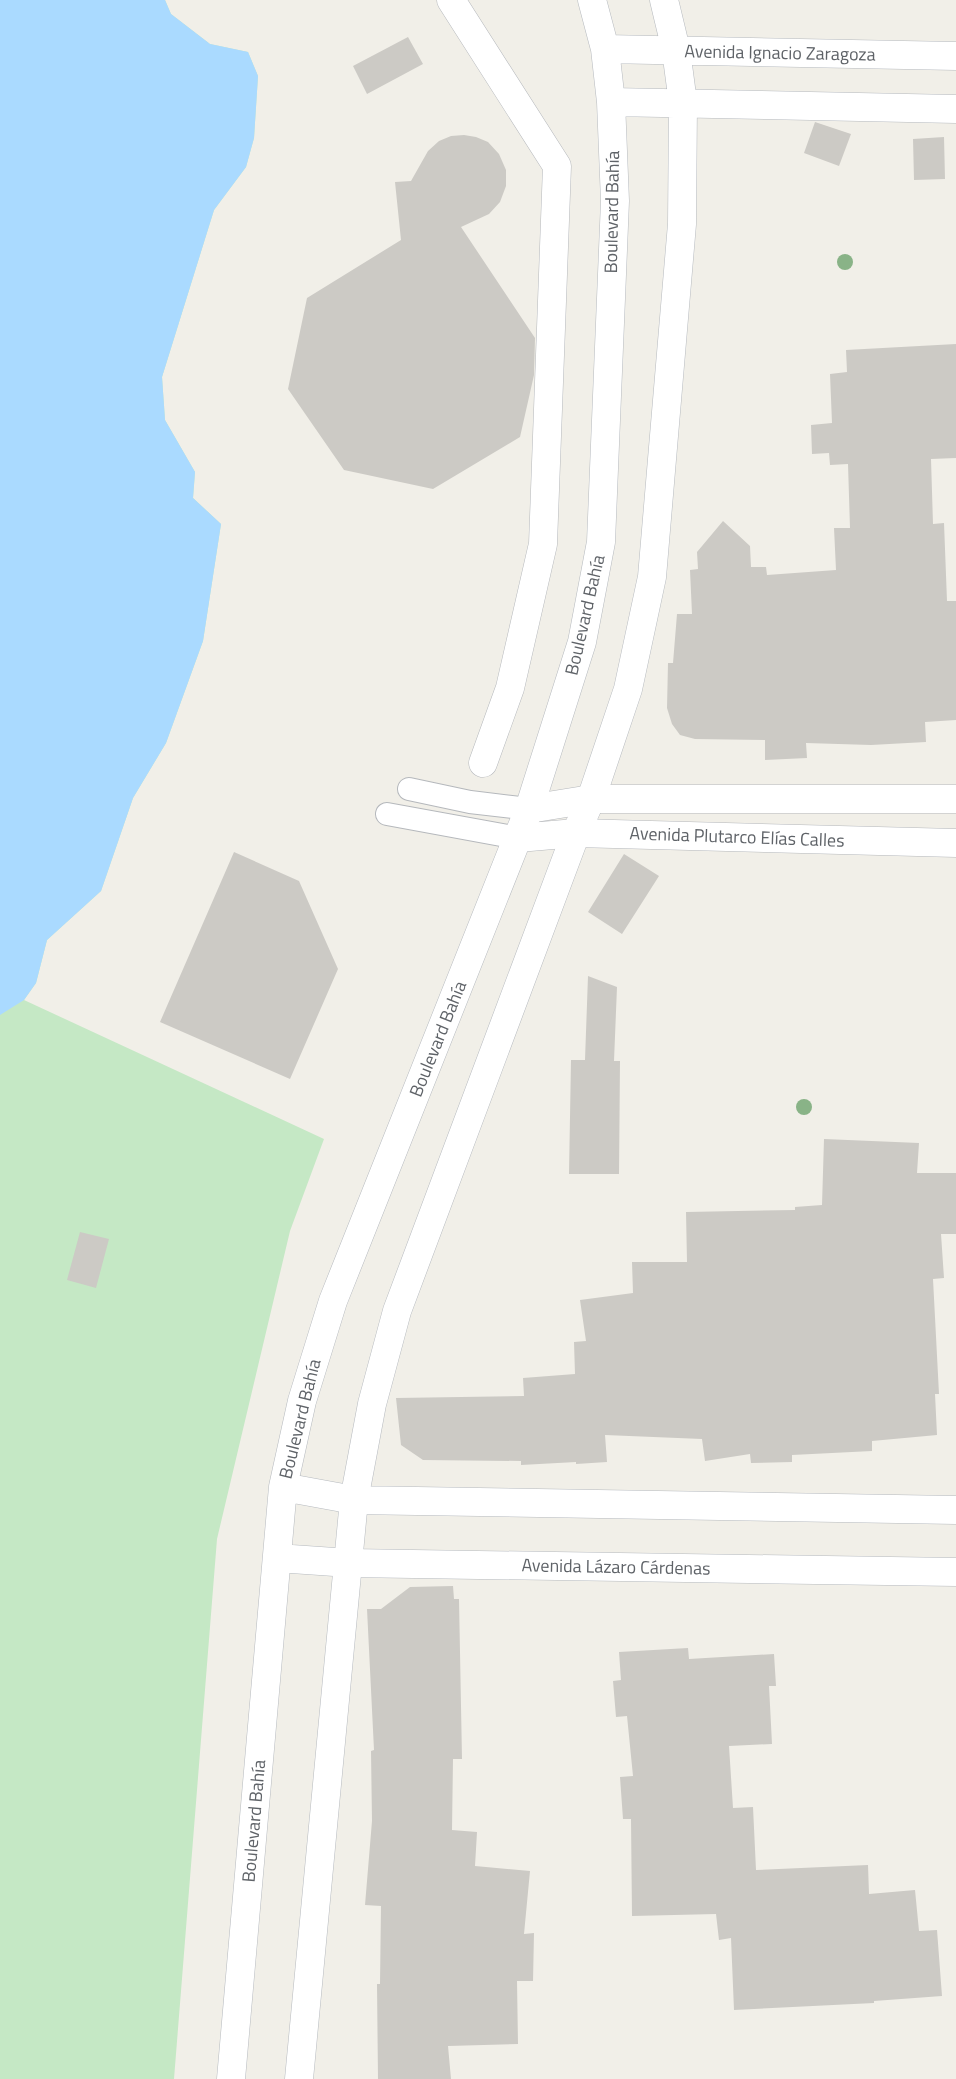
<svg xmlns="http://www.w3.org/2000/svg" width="956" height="2079" viewBox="0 0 956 2079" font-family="'Titillium Web',sans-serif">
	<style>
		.green { fill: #c5e8c5 }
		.water { fill: #aadaff }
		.building { fill: #cccac5 }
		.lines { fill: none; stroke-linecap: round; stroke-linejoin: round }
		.lane-casing { stroke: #b5b8bc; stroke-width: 24 }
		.street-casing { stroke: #b5b8bc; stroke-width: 29 }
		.secondary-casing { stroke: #b6babf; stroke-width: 29 }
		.lane { stroke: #fff; stroke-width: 22 }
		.street { stroke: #fff; stroke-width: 28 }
		.secondary { stroke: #fff; stroke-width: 28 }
		.tree { fill: #89b387 }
		.labels { text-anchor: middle; stroke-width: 4; stroke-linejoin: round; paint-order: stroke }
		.street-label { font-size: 18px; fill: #5f6368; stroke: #fff }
	</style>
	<rect width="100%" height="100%" fill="#f1efe8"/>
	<path class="green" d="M 0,0 L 165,0 L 171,14 L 210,44 L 248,52 L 258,76 L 254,138 L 246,167 L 214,210 L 162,377 L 165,420 L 195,472 L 193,498 L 221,524 L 203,641 L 166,743 L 133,798 L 101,891 L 47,940 L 36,983 L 24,1000 L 324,1139 L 290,1231 L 217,1539 L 174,2079 L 0,2079 Z"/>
	<path class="water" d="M 0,0 L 165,0 L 171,14 L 210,44 L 248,52 L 258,76 L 254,138 L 246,167 L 214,210 L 162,377 L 165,420 L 195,472 L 193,498 L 221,524 L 203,641 L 166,743 L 133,798 L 101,891 L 47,940 L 36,983 L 24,1000 L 0,1015 Z"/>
	<path class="building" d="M 408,37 L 423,64 L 367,94 L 353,66 Z
		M 815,122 L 851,134 L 839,166 L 804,153 Z
		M 464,135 L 476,137 L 488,142 L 499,154 L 506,170 L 506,186 L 500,202 L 489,214 L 461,227 L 535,338 L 534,375 L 520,437 L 433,489 L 344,470 L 288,389 L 307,298 L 401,240 L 395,182 L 411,181 L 428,151 L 439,141 L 451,136 Z
		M 944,137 L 945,179 L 914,180 L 913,139 Z
		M 956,344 L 956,458 L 931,459 L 933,524 L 944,523 L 947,601 L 956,601 L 956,720 L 925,722 L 926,742 L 871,745 L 806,743 L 807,758 L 765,760 L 765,740 L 695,739 L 680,735 L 672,724 L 667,708 L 668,663 L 673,663 L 677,614 L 692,614 L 690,570 L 698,569 L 697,552 L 723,521 L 750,546 L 751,567 L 766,567 L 767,575 L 836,570 L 834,528 L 850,528 L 848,464 L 830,465 L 829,453 L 812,454 L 811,425 L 832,423 L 830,374 L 847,372 L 846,350 Z
		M 234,852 L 299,881 L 338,969 L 290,1079 L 160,1022 Z
		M 624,854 L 659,876 L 622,934 L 588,912 Z
		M 588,976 L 617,987 L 614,1061 L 620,1061 L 619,1174 L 569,1174 L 571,1060 L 585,1060 Z
		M 824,1139 L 919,1143 L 917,1173 L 956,1173 L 956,1234 L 941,1234 L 944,1278 L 933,1279 L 939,1394 L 935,1394 L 937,1435 L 872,1441 L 872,1451 L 792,1455 L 792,1462 L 751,1463 L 750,1454 L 705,1461 L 702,1439 L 605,1435 L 607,1462 L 576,1464 L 576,1462 L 521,1465 L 521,1461 L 423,1460 L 401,1445 L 396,1398 L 524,1396 L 523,1378 L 575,1374 L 574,1342 L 586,1341 L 580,1300 L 633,1293 L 632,1262 L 687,1262 L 686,1212 L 795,1210 L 795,1207 L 822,1205 Z
		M 80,1232 L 109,1239 L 96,1288 L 67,1280 Z
		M 453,1586 L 454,1599 L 459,1599 L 462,1759 L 453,1759 L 452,1830 L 477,1832 L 475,1866 L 530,1871 L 524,1934 L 534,1933 L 533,1981 L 517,1981 L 518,2044 L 448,2046 L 451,2079 L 378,2079 L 377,1984 L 380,1984 L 381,1906 L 365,1905 L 372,1821 L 371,1751 L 374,1750 L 367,1609 L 381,1609 L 410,1587 Z
		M 688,1648 L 689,1659 L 774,1654 L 776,1686 L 769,1686 L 772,1744 L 729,1746 L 733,1808 L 753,1807 L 756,1870 L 868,1865 L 869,1894 L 915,1890 L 919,1931 L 937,1930 L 942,1996 L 874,2001 L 874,2003 L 734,2010 L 731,1938 L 719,1940 L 716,1914 L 632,1916 L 631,1819 L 623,1819 L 620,1777 L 633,1776 L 627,1716 L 616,1717 L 613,1681 L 621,1680 L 619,1652 Z"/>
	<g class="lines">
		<defs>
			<path id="lane" d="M 409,789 L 470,802 L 529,809
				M 387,814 L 518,838"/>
			<path id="street" d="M 451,0 L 557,166 L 543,544 L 510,688 L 483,763
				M 529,809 L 591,799 L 956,799
				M 518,838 L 576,833 L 956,843"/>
			<path id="secondary" d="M 605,49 L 956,56
				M 611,102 L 956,109
				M 283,1487 L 354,1500 L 956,1510
				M 277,1558 L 349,1563 L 956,1572
				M 231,2079 L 283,1487 L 302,1401 L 333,1301 L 529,809 L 582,642 L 601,542 L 615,201 L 611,102 L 605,49 L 592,0
				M 299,2079 L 354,1500 L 372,1404 L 397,1311 L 576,833 L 591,799 L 628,689 L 652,577 L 682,224 L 683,103 L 676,50 L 664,0"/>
		</defs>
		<use href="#lane" class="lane-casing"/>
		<use href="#street" class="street-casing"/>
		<use href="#secondary" class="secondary-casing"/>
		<use href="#lane" class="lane"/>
		<use href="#street" class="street"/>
		<use href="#secondary" class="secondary"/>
	</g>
	<g class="tree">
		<circle cx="845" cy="262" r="8"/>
		<circle cx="804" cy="1107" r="8"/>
	</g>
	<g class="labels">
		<g class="street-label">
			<text transform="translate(780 53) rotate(1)" y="6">Avenida Ignacio Zaragoza</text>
			<text transform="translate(612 212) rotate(-89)" y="6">Boulevard Bahía</text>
			<text transform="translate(585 615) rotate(-77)" y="6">Boulevard Bahía</text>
			<text transform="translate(737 837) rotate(2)" y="6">Avenida Plutarco Elías Calles</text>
			<text transform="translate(438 1039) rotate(-68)" y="6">Boulevard Bahía</text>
			<text transform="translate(300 1419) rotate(-76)" y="6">Boulevard Bahía</text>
			<text transform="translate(616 1567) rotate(1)" y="6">Avenida Lázaro Cárdenas</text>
			<text transform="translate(254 1821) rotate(-85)" y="6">Boulevard Bahía</text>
		</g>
	</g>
</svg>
